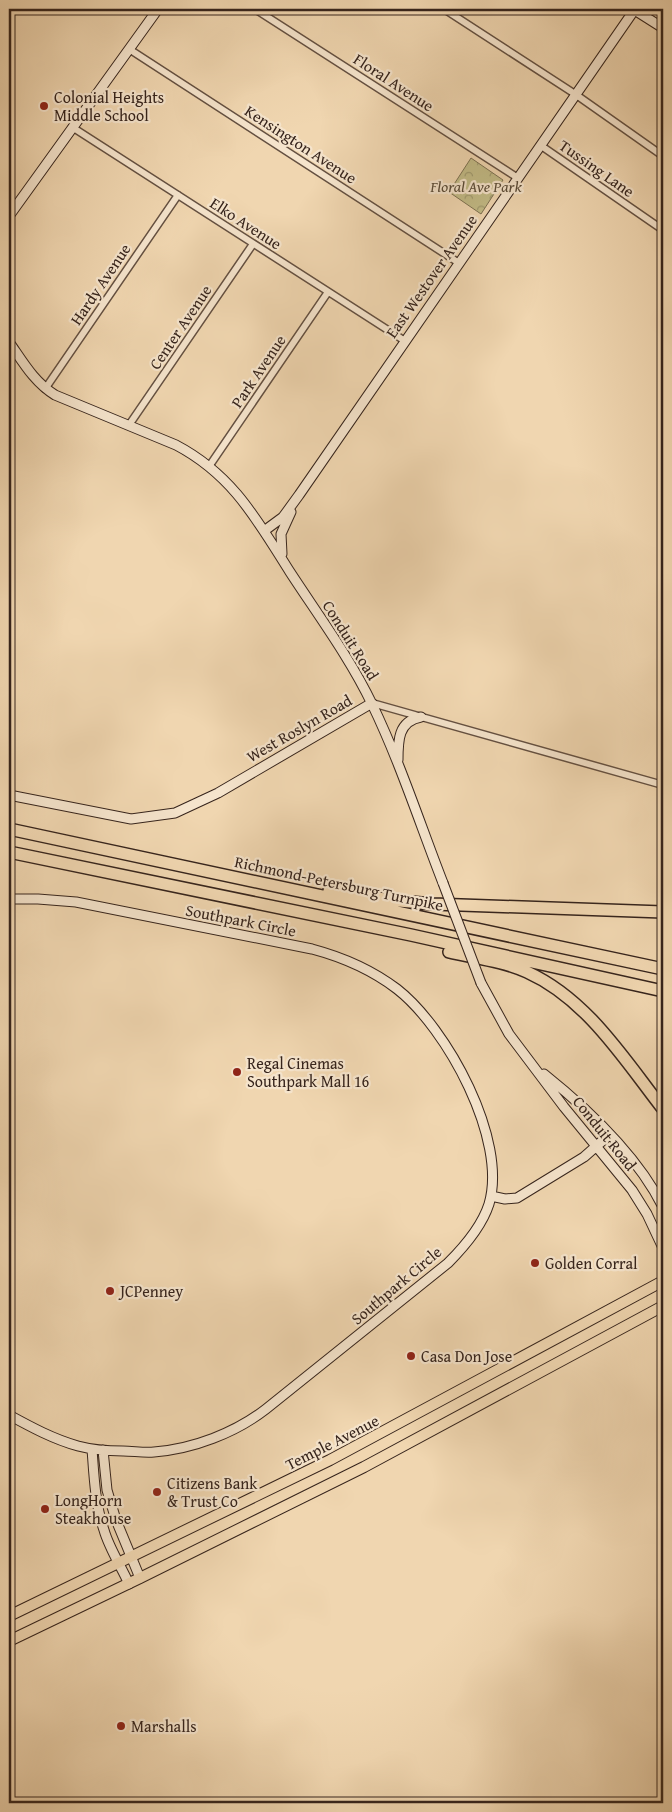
<svg xmlns="http://www.w3.org/2000/svg" width="672" height="1812" viewBox="0 0 672 1812" font-family="'Gentium Book Plus',serif">
	<style>
		.park { fill: url(#park-crowns); stroke: #7c7051 }
		.lines { fill: none; stroke-linecap: round; stroke-linejoin: round }
		.street-casing { stroke: #645041; stroke-width: 9 }
		.secondary-casing { stroke: #36241c; stroke-width: 11 }
		.primary-casing { stroke: #36241c; stroke-width: 12 }
		.highway-casing { stroke: #36241c; stroke-width: 14 }
		.street { stroke: #f5e4cc; stroke-width: 6 }
		.secondary { stroke: #f5e4cc; stroke-width: 9 }
		.primary { stroke: #f0d6b0; stroke-width: 10 }
		.highway { stroke: #f0d6b0; stroke-width: 11 }
		.secondary-bridge-casing { stroke: #36241c; stroke-width: 11; stroke-linecap: butt }
		.secondary-bridge { stroke: #f5e4cc; stroke-width: 9 }
		.poi-dot { fill: #8f2418; stroke: #f5e4cc; stroke-width: 2 }
		.labels { text-anchor: middle; stroke-width: 4.5; stroke-linejoin: round; paint-order: stroke }
		.street-label { font-size: 16px; fill: #36241c; stroke: #f5e4cc }
		.poi-label { font-size: 16px; fill: #36241c; stroke: #f5e4cc; text-anchor: start }
		.park-label { font-size: 16px; font-style: italic; fill: #594a36; stroke: #f5e4cc }
	</style>
	<defs>
		<pattern id="park-crowns" width="20" height="18" patternUnits="userSpaceOnUse" patternTransform="scale(1.25)"><rect width="20" height="18" fill="#c2bb86"/><path d="M2 6a3 3 0 1 1 6 0M12 15a3 3 0 1 1 6 0" fill="none" stroke="#9e986d"/></pattern>
	</defs>
	<rect width="100%" height="100%" fill="#f0d6b0"/>
	<filter id="stains"><feTurbulence type="fractalNoise" baseFrequency=".004" numOctaves="4"/><feColorMatrix values="0 0 0 0 .2 0 0 0 0 .09 0 0 0 0 .02 0 0 0 .5 -.17"/></filter>
	<radialGradient id="worn" r=".72"><stop offset=".6" stop-color="#630" stop-opacity="0"/><stop offset="1" stop-color="#630" stop-opacity=".3"/></radialGradient>
	<path class="park" d="M 471,158 L 503,180 L 481,214 L 449,192 Z"/>
	<g class="lines">
		<defs>
			<path id="street" d="M 255,9 L 518,178
				M 444,9 L 575,94 L 663,156
				M 129,49 L 459,263
				M 72,127 L 405,341
				M 540,145 L 663,230
				M 45,389 L 178,195
				M 129,425 L 253,244
				M 210,465 L 328,292
				M 372,703 L 663,785"/>
			<path id="secondary" d="M 633,9 L 663,28
				M 9,216 L 158,9
				M 9,342 C 23,362 34,382 55,395 L 176,445 C 233,475 257,520 290,572 C 318,615 350,658 372,704 C 400,762 420,824 443,883
				M 264,531 L 283,517 L 299,495 L 635,9
				M 282,554 L 281,534 L 291,512
				M 398,760 C 398,741 398,721 421,717
				M 9,795 L 131,819 L 175,813 L 218,793 L 372,703
				M 9,899 L 38,899 L 76,902 L 312,949 C 342,957 372,970 397,989 C 447,1028 508,1140 489,1204 C 482,1226 464,1247 448,1263 L 266,1409 C 235,1433 193,1449 154,1452 C 144,1453 133,1451 123,1451 C 108,1451 93,1450 78,1446 C 53,1439 31,1427 9,1415
				M 481,983 L 509,1034 L 564,1107 L 632,1190 L 647,1214 L 663,1248
				M 544,1074 C 589,1110 637,1155 663,1207
				M 491,1196 L 505,1199 L 517,1198 L 584,1157 L 609,1135
				M 92,1449 C 94,1476 95,1504 104,1530 C 109,1548 121,1566 129,1584
				M 103,1450 L 107,1490 L 116,1520 L 140,1578"/>
			<path id="primary" d="M 9,1616 L 330,1460 L 663,1281
				M 9,1641 L 140,1578 L 364,1467 L 663,1306"/>
			<path id="highway" d="M 9,829 L 663,969
				M 9,852 L 411,935 L 663,991
				M 329,891 L 399,901 L 433,904 L 663,912
				M 449,952 C 475,958 503,961 527,972 C 587,999 624,1059 663,1109"/>
		</defs>
		<use href="#street" class="street-casing"/>
		<use href="#secondary" class="secondary-casing"/>
		<use href="#primary" class="primary-casing"/>
		<use href="#highway" class="highway-casing"/>
		<use href="#street" class="street"/>
		<use href="#secondary" class="secondary"/>
		<use href="#primary" class="primary"/>
		<use href="#highway" class="highway"/>
		<defs>
			<path id="secondary-bridge" d="M 443,883 L 481,983"/>
		</defs>
		<use href="#secondary-bridge" class="secondary-bridge-casing"/>
		<use href="#secondary-bridge" class="secondary-bridge"/>
	</g>
	<g class="poi-dot">
		<circle cx="44" cy="106" r="5"/>
		<circle cx="237" cy="1072" r="5"/>
		<circle cx="535" cy="1263" r="5"/>
		<circle cx="110" cy="1291" r="5"/>
		<circle cx="411" cy="1356" r="5"/>
		<circle cx="157" cy="1492" r="5"/>
		<circle cx="45" cy="1509" r="5"/>
		<circle cx="121" cy="1726" r="5"/>
	</g>
	<g class="labels">
		<g class="street-label">
			<text transform="translate(394 82) rotate(33)" y="6">Floral Avenue</text>
			<text transform="translate(301 144) rotate(33)" y="6">Kensington Avenue</text>
			<text transform="translate(597 168) rotate(35)" y="6">Tussing Lane</text>
			<text transform="translate(246 223) rotate(33)" y="6">Elko Avenue</text>
			<text transform="translate(431 276) rotate(-55)" y="6">East Westover Avenue</text>
			<text transform="translate(100 284) rotate(-56)" y="6">Hardy Avenue</text>
			<text transform="translate(180 327) rotate(-56)" y="6">Center Avenue</text>
			<text transform="translate(258 371) rotate(-56)" y="6">Park Avenue</text>
			<text transform="translate(351 640) rotate(58)" y="6">Conduit Road</text>
			<text transform="translate(299 728) rotate(-30)" y="6">West Roslyn Road</text>
			<text transform="translate(339 883) rotate(12)" y="6">Richmond-Petersburg Turnpike</text>
			<text transform="translate(241 920) rotate(11)" y="6">Southpark Circle</text>
			<text transform="translate(605 1133) rotate(51)" y="6">Conduit Road</text>
			<text transform="translate(396 1285) rotate(-40)" y="6">Southpark Circle</text>
			<text transform="translate(332 1442) rotate(-27)" y="6">Temple Avenue</text>
		</g>
		<g class="poi-label">
			<text x="54" y="103">Colonial Heights<tspan x="54" dy="18">Middle School</tspan></text>
			<text x="247" y="1069">Regal Cinemas<tspan x="247" dy="18">Southpark Mall 16</tspan></text>
			<text x="545" y="1269">Golden Corral</text>
			<text x="120" y="1297">JCPenney</text>
			<text x="421" y="1362">Casa Don Jose</text>
			<text x="167" y="1489">Citizens Bank<tspan x="167" dy="18">&amp; Trust Co</tspan></text>
			<text x="55" y="1506">LongHorn<tspan x="55" dy="18">Steakhouse</tspan></text>
			<text x="131" y="1732">Marshalls</text>
		</g>
		<g class="park-label">
			<text x="476" y="192">Floral Ave Park</text>
		</g>
	</g>
	<rect width="672" height="1812" fill="none" stroke="#f0d6b0" stroke-width="30"/>
	<rect x="10" y="10" width="652" height="1792" fill="none" stroke="#36241c" stroke-width="2.5"/>
	<rect x="15" y="15" width="642" height="1782" fill="none" stroke="#36241c"/>
	<rect width="100%" height="100%" filter="url(#stains)"/>
	<rect width="100%" height="100%" fill="url(#worn)"/>
</svg>
